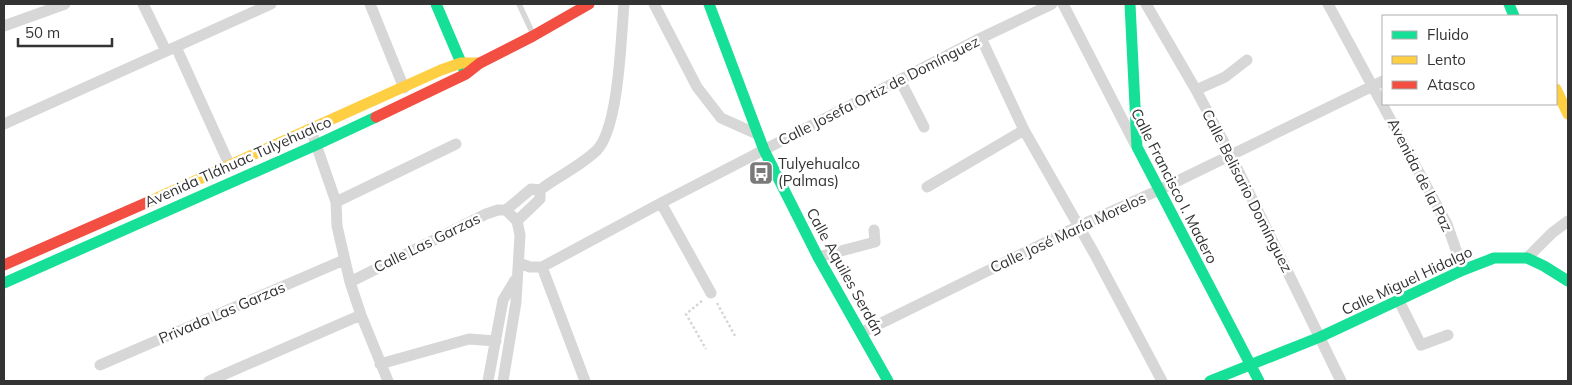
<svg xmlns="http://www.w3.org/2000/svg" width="1572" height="385" viewBox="0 0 1572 385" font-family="Mulish,sans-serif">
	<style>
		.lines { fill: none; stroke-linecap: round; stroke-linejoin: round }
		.path { stroke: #d6d6d6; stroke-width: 2.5; stroke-dasharray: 2.5 2.5; stroke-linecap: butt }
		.lane { stroke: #d7d7d7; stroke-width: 5.5 }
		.street { stroke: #d7d7d7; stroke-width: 11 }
		.fast { stroke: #16e098; stroke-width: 11 }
		.slow { stroke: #ffcf43; stroke-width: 11 }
		.jam { stroke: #f24e42; stroke-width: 11 }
		.labels { text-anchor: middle; stroke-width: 5; stroke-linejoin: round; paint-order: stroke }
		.street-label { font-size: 15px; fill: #333; stroke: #fff }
		.poi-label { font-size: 15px; fill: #333; stroke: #fff; text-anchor: start }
	</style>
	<rect width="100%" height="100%" fill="#fff"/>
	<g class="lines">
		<path class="path" d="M 702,301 L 686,314 L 706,349
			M 717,303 L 735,336"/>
		<path class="lane" d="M 519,4 L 533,34"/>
		<path class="street" d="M 143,4 L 166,51
			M 370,4 L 404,88
			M 654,4 L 697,87 L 721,118 L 757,134
			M 1063,4 L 1135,144
			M 1146,4 L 1196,90 L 1230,154 L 1341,381
			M 1328,4 L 1447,224 L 1463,270
			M 4,26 L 65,4
			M 981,38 L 1024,130 L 1094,253 L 1162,381
			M 176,47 L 230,166
			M 900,80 L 924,127
			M 1196,90 L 1225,77 L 1247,60
			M 4,124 L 271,4
			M 311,130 L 336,202 L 337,226 L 350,282 L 361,315 L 388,381
			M 927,187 L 1024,130
			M 336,202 L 456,144
			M 661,203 L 711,293
			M 506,210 L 531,189 L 540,190 C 558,176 581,166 597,150 C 619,127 621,37 624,4
			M 517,221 L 540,199 L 540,190
			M 818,257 L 875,242 L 874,230
			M 1527,258 L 1552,233 L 1568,221
			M 519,263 L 530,267 L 542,267 L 661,203 L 981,38 L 1052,4
			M 542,267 L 585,381
			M 350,282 L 486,214 L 498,210 L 506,210
			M 1399,301 L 1421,345 L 1448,335
			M 861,333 L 1079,226 L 1159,190 L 1383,81
			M 380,364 L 469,339 L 496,341
			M 100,365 L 344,260
			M 209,381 L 361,315
			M 488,381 L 503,300 L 515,280
			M 503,381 L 516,302 L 520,235 L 517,221 L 506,210"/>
		<path class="fast" d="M 436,4 L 465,72
			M 709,4 L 764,150 L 818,257 L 888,381
			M 1130,4 L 1137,147 L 1259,381
			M 1509,4 L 1514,16
			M 4,283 L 316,145 L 376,117
			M 1210,381 L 1320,337 L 1463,270 L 1494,258 L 1527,258 L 1544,266 L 1568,281"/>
		<path class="slow" d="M 1556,89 L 1568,114
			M 148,202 L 441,70 L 461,63 L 480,63"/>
		<path class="jam" d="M 376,117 L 466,74 L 480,63 L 533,36 L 589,4
			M 4,265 L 148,202"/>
	</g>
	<defs>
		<symbol id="bus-square" viewBox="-11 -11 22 22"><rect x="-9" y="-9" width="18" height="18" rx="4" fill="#7a7a7a" stroke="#fff"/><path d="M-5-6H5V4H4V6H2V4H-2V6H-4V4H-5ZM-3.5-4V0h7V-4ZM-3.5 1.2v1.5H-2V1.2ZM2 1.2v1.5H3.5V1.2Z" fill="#fff"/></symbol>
	</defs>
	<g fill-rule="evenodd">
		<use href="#bus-square" x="747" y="159" width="28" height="28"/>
	</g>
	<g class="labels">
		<g class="street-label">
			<text transform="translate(879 91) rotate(-27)" y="5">Calle Josefa Ortiz de Domínguez</text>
			<text transform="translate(238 162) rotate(-24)" y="5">Avenida Tláhuac Tulyehualco</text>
			<text transform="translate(1420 175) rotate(63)" y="5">Avenida de la Paz</text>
			<text transform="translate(1174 186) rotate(63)" y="5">Calle Francisco I. Madero</text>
			<text transform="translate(1247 191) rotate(63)" y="5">Calle Belisario Domínguez</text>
			<text transform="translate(1068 233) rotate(-25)" y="5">Calle José María Morelos</text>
			<text transform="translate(427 243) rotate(-26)" y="5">Calle Las Garzas</text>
			<text transform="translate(845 272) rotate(61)" y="5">Calle Aquiles Serdán</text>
			<text transform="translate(1407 281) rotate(-25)" y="5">Calle Miguel Hidalgo</text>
			<text transform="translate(222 313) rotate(-23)" y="5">Privada Las Garzas</text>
		</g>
		<g class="poi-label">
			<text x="778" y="169">Tulyehualco<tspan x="778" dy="17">(Palmas)</tspan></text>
		</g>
	</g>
	<rect width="1572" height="385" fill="none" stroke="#333333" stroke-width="10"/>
	<rect x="1382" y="15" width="175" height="90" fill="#ffffff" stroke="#adadad"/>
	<rect x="1392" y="31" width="25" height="8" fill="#16e098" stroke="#adadad"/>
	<text x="1427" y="40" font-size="15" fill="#333333">Fluido</text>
	<rect x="1392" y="56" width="25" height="8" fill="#ffcf43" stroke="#adadad"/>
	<text x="1427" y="65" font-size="15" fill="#333333">Lento</text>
	<rect x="1392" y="81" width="25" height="8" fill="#f24e42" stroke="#adadad"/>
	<text x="1427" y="90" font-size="15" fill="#333333">Atasco</text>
	<path d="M18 38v8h94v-8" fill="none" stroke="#333333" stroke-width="2.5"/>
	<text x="25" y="38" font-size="15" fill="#333333" stroke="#ffffff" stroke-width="4" paint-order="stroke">50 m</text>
</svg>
